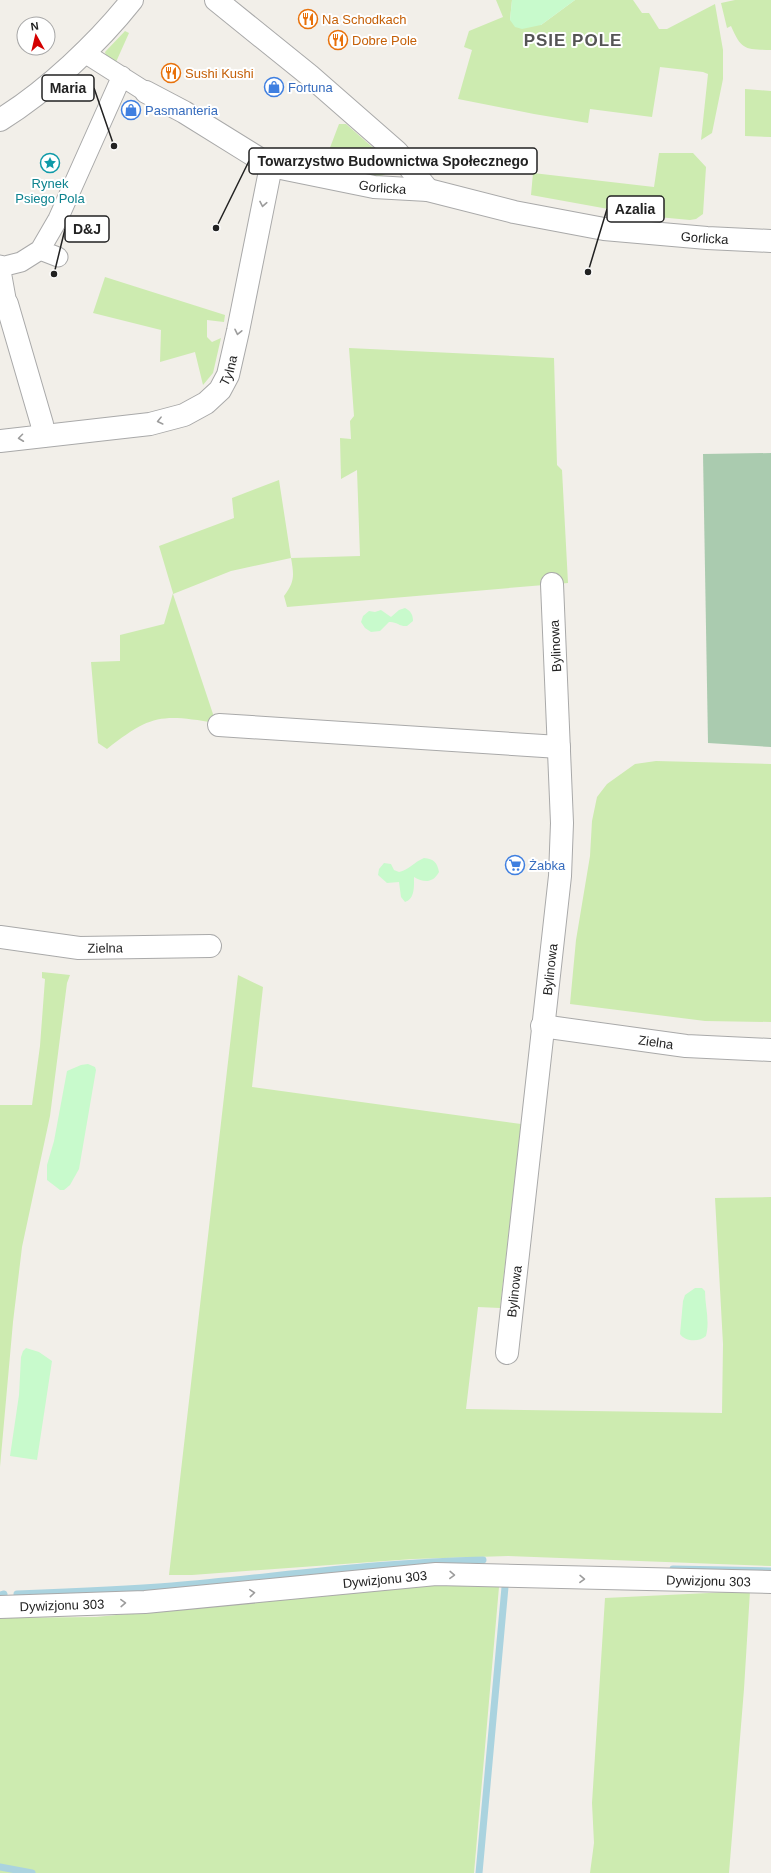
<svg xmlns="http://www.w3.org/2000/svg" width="771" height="1873" viewBox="0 0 771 1873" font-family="Helvetica,sans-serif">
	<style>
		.grass { fill: #cdebb0 }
		.cemetery { fill: #aacbaf }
		.park { fill: #c8facc }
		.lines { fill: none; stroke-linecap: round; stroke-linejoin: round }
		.stream { stroke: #aad3df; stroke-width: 7 }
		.pedestrian-casing { stroke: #a9a9a9; stroke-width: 21 }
		.minor-casing { stroke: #a9a9a9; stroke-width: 24 }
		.pedestrian { stroke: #fff; stroke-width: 19 }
		.minor { stroke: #fff; stroke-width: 22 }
		.oneway { stroke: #9c9c9c }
		.labels { text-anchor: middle; stroke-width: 4; stroke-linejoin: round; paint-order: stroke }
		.food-label { font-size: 13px; fill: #c56008; stroke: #fff; text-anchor: start }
		.shop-label { font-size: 13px; fill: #366cbe; stroke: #fff; text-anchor: start }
		.culture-label { font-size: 13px; fill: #0d838f; stroke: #fff }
		.street-label { font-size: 13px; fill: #222; stroke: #fff }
		.district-label { font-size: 17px; font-weight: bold; letter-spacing: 1px; fill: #555; stroke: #fff }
		.leader { fill: none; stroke: #222; stroke-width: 1.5 }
		.callout-dot { fill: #222; stroke: #fff; stroke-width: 1.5 }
		.callout { fill: #fff; stroke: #222; stroke-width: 1.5 }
		.callout-label { font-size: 14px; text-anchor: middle; font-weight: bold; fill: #222 }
	</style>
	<rect width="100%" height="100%" fill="#f2efe9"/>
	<path class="grass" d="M 496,0 L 512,0 L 510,20 L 541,25 L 575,0 L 633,0 L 642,13 L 649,13 L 659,29 L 667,29 L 715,4 L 723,50 L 723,79 L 712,133 L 701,140 L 708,74 L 703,72 L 660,67 L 652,117 L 590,109 L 588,123 L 534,114 L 458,99 L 472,50 L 464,47 L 469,31 L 503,17 Z
		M 735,0 L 771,0 L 771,50 C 745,49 742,51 731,26 L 727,28 L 721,3 Z
		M 125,31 L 129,33 L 116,62 L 106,56 L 105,52 Z
		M 745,89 L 771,91 L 771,137 L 745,136 Z
		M 339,124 L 346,124 L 387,160 L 390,166 C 388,183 363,175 354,170 L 349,172 L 323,166 Z
		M 659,153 L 693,153 L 706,167 L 703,214 L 696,219 L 690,220 L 647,216 L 531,195 L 533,173 L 654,187 Z
		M 105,277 L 225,315 L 224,322 L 207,320 L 207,337 L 212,342 L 221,338 L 213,373 L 203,385 L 195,352 L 160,362 L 161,330 L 93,313 Z
		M 349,348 L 554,358 L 557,465 L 562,470 L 568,583 L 287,607 L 284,596 C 295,582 294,575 291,558 L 231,571 L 173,594 L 216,723 C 162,714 151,714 107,749 L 98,743 L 91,662 L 120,661 L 120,635 L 164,624 L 173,593 L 159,546 L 234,518 L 232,498 L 279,480 L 291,558 L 360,556 L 357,470 L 341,479 L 340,438 L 351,439 L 350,421 L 354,416 Z
		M 656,761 L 771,764 L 771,1022 L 705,1021 L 570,1004 L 576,940 L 590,856 L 592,821 L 597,797 L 607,784 L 635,764 Z
		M 42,972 L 70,975 L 67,983 L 50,1116 L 22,1247 L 13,1322 L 0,1467 L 0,1105 L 32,1105 L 40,1046 L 45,979 L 42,978 Z
		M 238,975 L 263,987 L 252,1087 L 521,1124 L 500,1308 L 478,1307 L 466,1409 L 722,1413 L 723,1344 L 715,1198 L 771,1197 L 771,1566 L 508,1556 L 413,1559 L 192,1575 L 169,1575 Z
		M 429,1585 L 499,1587 L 474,1873 L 0,1873 L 0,1618 L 96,1617 Z
		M 750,1591 L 744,1689 L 729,1873 L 590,1873 L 594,1843 L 592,1803 L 605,1598 Z"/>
	<path class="cemetery" d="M 771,453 L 771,747 L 708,743 L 703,454 Z"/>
	<path class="park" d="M 512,0 L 575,0 L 541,25 L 522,29 L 515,27 L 510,20 Z
		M 405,608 C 411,611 413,615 413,621 L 407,626 C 400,627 396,621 389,622 L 380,631 L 371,632 L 365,628 L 361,622 L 363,616 L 369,611 L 375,612 L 381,610 L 391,617 L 399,610 Z
		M 424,858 C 434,859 437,862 439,872 C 433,883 424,883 414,877 C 414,886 415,899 405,902 L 401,897 L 399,882 L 387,883 L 378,875 L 379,869 L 384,863 L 391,864 L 394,870 L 399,872 C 409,870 414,862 424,858 Z
		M 88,1064 L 95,1067 L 96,1070 L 79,1169 L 70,1185 L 64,1190 L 60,1190 L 47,1180 L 47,1165 L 54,1141 L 67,1071 L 81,1065 Z
		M 695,1288 L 702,1288 L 705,1291 C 705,1307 710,1320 706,1336 C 700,1342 685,1342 680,1334 L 683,1301 L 685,1295 Z
		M 26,1348 L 39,1352 L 52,1361 L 37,1460 L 10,1456 L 19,1395 L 21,1357 L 23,1351 Z"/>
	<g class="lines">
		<path class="stream" d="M 673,1569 L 771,1571
			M 17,1594 C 69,1592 121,1590 172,1586 C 276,1577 379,1562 483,1560
			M 0,1595 L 4,1594
			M 0,1867 L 32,1873
			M 479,1873 L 505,1587"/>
		<defs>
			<path id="pedestrian" d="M 83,52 L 146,92
				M 40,250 L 58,257
				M 0,265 L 7,304
				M 1,267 L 21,262 L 40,250 L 58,219 L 122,76"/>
			<g id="minor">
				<path d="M 216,0 L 309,75 L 397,152 L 428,190"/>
				<path id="s1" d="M 146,92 L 184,112 L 271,166 L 374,187 L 428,190 L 514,212 L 604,229 L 707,238 L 771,241"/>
				<path d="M 0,120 C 47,91 98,43 132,0"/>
				<path d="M 7,304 L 42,424 L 43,436"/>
				<path id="s2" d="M 0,441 L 150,424 L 184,415 L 206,403 L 220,390 L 228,375 L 238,331 L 271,166"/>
				<path d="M 219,725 L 559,747"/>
				<path id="s3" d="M 0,937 L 79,948 L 210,946"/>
				<path id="s4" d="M 542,1026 L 686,1046 L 771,1050"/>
				<path id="s5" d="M 507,1353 L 560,876 L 562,823 L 552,584"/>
				<path id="s6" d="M 0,1607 L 145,1602 L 436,1574 L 771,1582"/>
			</g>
		</defs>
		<use href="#pedestrian" class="pedestrian-casing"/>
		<use href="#minor" class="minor-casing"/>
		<use href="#pedestrian" class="pedestrian"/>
		<use href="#minor" class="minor"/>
	</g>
	<defs><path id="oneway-chevron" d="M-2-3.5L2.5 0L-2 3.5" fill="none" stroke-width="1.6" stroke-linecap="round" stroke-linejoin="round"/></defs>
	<g class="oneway">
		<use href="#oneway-chevron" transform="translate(263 204) rotate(101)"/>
		<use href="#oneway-chevron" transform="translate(238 332) rotate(102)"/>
		<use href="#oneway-chevron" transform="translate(160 421) rotate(166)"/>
		<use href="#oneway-chevron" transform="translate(21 438) rotate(173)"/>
		<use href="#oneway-chevron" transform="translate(452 1575) rotate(2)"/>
		<use href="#oneway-chevron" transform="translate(582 1579) rotate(1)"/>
		<use href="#oneway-chevron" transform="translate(252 1593) rotate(-5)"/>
		<use href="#oneway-chevron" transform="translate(123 1603) rotate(-2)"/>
	</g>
	<defs>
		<symbol id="restaurant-ring" viewBox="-11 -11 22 22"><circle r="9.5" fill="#fff" stroke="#e8710a" stroke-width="1.5"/><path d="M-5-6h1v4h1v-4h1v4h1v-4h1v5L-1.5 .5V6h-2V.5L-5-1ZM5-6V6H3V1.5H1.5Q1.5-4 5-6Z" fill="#e8710a"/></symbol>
		<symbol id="shop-ring" viewBox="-11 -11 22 22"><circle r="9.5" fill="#fff" stroke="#3f7fe0" stroke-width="1.5"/><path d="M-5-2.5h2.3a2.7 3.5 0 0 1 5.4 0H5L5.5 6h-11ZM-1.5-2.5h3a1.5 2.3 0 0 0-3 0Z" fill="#3f7fe0"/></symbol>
		<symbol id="sight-ring" viewBox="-11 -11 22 22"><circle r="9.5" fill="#fff" stroke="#0f9aa8" stroke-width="1.5"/><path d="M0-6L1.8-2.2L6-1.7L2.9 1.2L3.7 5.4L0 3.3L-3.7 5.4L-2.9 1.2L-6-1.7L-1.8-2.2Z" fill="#0f9aa8"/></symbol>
		<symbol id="supermarket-ring" viewBox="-11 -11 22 22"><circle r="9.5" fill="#fff" stroke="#3f7fe0" stroke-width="1.5"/><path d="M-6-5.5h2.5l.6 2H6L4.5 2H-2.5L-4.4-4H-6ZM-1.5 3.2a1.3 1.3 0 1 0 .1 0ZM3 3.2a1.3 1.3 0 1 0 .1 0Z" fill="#3f7fe0"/></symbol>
	</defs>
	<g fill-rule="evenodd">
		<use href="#restaurant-ring" x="297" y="8" width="22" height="22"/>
		<use href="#restaurant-ring" x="327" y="29" width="22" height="22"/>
		<use href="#restaurant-ring" x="160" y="62" width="22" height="22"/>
		<use href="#shop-ring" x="263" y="76" width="22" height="22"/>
		<use href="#shop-ring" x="120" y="99" width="22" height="22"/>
		<use href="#sight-ring" x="39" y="152" width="22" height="22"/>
		<use href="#supermarket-ring" x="504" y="854" width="22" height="22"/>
	</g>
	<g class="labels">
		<g class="food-label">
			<text x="322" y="24">Na Schodkach</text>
			<text x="352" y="45">Dobre Pole</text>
			<text x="185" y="78">Sushi Kushi</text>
		</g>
		<g class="shop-label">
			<text x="288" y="92">Fortuna</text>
			<text x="145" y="115">Pasmanteria</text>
			<text x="529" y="870">Żabka</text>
		</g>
		<g class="culture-label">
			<text x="50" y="188">Rynek<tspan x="50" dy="15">Psiego Pola</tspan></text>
		</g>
		<g class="street-label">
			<text dy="5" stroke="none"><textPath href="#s1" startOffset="259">Gorlicka</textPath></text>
			<text dy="5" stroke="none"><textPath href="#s1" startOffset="586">Gorlicka</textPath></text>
			<text dy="5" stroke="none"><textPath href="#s2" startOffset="252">Tylna</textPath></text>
			<text transform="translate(555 646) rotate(-93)" y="5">Bylinowa</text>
			<text dy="5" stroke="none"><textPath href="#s3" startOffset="106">Zielna</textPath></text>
			<text dy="5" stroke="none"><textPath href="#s5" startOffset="386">Bylinowa</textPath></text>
			<text dy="5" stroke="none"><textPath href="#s4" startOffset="115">Zielna</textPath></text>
			<text dy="5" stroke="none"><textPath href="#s5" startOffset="62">Bylinowa</textPath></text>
			<text dy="5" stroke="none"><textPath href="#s6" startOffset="386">Dywizjonu 303</textPath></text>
			<text dy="5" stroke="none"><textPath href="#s6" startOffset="710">Dywizjonu 303</textPath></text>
			<text dy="5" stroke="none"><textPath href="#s6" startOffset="62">Dywizjonu 303</textPath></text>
		</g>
		<g class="district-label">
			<text x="573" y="46">PSIE POLE</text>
		</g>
	</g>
	<path class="leader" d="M114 146L94 88M216 228L249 161M588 272L607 209M54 274L65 229"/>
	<g class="callout-dot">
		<circle cx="114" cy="146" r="4"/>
		<circle cx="216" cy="228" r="4"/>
		<circle cx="588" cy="272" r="4"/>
		<circle cx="54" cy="274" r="4"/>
	</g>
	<g class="callout">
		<rect x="42" y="75" width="52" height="26" rx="4"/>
		<rect x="249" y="148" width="288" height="26" rx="4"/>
		<rect x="607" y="196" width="57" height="26" rx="4"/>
		<rect x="65" y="216" width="44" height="26" rx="4"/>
	</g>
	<g class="callout-label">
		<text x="68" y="93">Maria</text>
		<text x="393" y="166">Towarzystwo Budownictwa Społecznego</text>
		<text x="635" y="214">Azalia</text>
		<text x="87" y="234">D&amp;J</text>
	</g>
	<g transform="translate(36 36) rotate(352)"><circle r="19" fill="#ffffff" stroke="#a7a7a7"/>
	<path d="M0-3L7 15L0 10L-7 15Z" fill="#d40000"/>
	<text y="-6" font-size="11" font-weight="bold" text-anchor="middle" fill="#222222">N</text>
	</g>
</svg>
